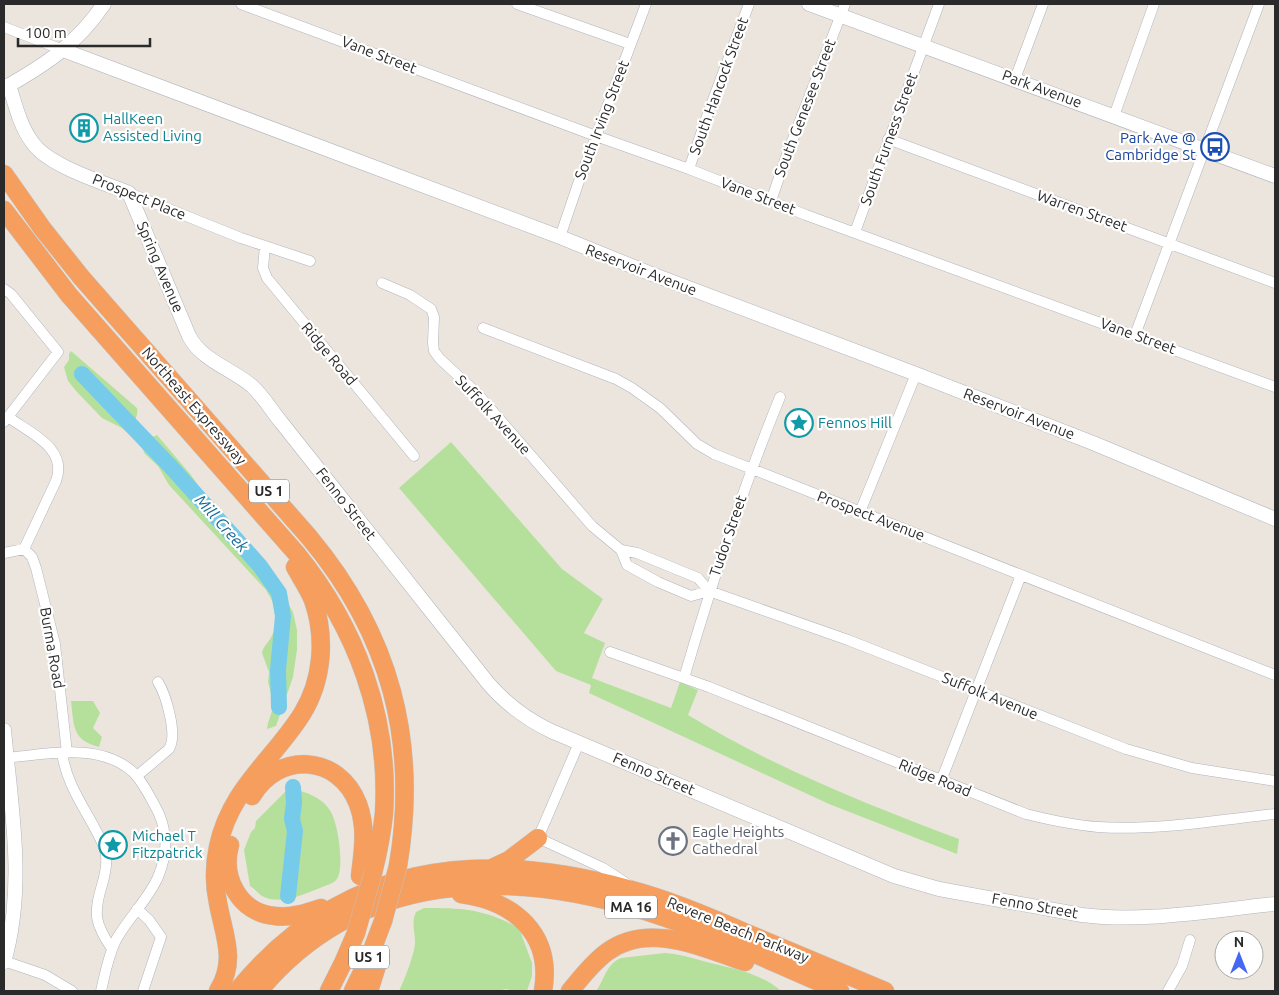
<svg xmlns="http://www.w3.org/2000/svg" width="1279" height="995" viewBox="0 0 1279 995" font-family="Ubuntu,sans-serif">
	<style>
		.green { fill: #b4e09c }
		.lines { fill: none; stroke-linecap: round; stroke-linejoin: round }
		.river { stroke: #75cbe9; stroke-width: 16 }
		.street-casing { stroke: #b0b4bd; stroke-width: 11 }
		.secondary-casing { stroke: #b0b4bd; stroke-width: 15 }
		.highway-casing { stroke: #c3c3c3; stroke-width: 19 }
		.street { stroke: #fff; stroke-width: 10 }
		.secondary { stroke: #fff; stroke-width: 14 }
		.highway { stroke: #f69e5e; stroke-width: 18 }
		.highway-bridge-casing { stroke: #c3c3c3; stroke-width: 19; stroke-linecap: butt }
		.highway-bridge { stroke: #f69e5e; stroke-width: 18 }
		.labels { text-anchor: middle; stroke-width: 4.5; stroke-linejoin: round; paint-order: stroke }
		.shield { fill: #fff; stroke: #6a6a6a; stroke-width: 1 }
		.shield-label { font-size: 14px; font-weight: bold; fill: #2a2a2a }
		.street-label { font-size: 15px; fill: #2a2a2a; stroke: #fff }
		.culture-label { font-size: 15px; fill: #0d838f; stroke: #fff; text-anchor: start }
		.transit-label { font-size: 15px; fill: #164399; stroke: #fff; text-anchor: end }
		.worship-label { font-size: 15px; fill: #5b616d; stroke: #fff; text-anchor: start }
		.water-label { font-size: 16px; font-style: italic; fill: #146a95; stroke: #fff }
	</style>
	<rect width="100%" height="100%" fill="#ece5dd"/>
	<path class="green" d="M 71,351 L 137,408 C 139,415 133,421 134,428 C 136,441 149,439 157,435 L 191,475 L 214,508 L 274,579 L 293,612 L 297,630 L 297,650 L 293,677 L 276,726 L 267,729 L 268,723 L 274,705 L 268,682 L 269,672 L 262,653 C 263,647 267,644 270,639 C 281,620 277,608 266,590 L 169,485 L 158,466 L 145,454 L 142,448 L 132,437 L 122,428 L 102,418 L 76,391 L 68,381 L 64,367 L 69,360 L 69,354 Z
		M 451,442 L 562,569 L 603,599 L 584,633 L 605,643 L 592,678 L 671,708 L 680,682 L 698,690 L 688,715 C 773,767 866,804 959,839 L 957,854 L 829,804 L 589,693 L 591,685 L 556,671 L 399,488 Z
		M 71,701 L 93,701 L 100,713 L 93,728 L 102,737 L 99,747 C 72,740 74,726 71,701 Z
		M 293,789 C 306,792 321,797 329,809 C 338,820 344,864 338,877 C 336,881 334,882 330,884 C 310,891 283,907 262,896 C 258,893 255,889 250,886 L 244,850 L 251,832 L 255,828 L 256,821 L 285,792 Z
		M 424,908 C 465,908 483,909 519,928 L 532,963 L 532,976 L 527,991 L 514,991 L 506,989 L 497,991 L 399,991 C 404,981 415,953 415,942 C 415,932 411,922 416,912 Z
		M 665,953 C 678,954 690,957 703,961 C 729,968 760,972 781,991 L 596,991 C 605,979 606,964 621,958 Z"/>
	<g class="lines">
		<path class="river" d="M 82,374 L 172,468 L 260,566 L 279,593 L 283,616 L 278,670 L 279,707
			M 288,896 L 295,831 L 292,819 L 294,803 L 293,787"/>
		<defs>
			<path id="street" d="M 241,4 L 596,136 L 689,169 L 806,215 L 1275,387
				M 517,4 L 630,44
				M 4,27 L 63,50
				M 1015,79 L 1043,4
				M 1114,116 L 1154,4
				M 888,139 L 1275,283
				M 689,169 L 708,113 L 749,4
				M 129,193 L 241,238 L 310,261
				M 771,201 L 786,157 L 845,4
				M 855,232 L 939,4
				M 560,237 L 578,184 L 646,4
				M 265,246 L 263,268 L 267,278 L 414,456
				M 382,283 L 410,295 L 431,309 L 434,317 L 433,343 L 434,351 L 440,359 L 477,393 L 592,526 L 621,550 L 627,565 L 658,582 L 691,596 L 709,591
				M 4,289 L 11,294 L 58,352 L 4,422
				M 483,328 L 616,379 L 632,388 L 660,408 L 697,444 L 714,454 L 1275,675
				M 1135,335 L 1259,4
				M 860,512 L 916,374
				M 24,549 L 32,557 L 36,568 L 55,644 L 67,753
				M 621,550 L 637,553 L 698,578 L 709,591 L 848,640 L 1126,749 L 1192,768 L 1275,781
				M 4,553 L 24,549 L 56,481 C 68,448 30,433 8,417
				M 610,652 L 709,687 L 1026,814 C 1050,820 1074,825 1098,827 C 1155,831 1219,820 1275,814
				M 684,678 C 712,582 742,490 780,397
				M 579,743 L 538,838 L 603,868 L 629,885
				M 62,753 C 66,780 79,800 92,823 C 97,833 104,843 106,855 C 107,865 105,875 102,885 C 93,914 95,924 112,949
				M 4,758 C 45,755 98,741 133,772 C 142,781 148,793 154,804 C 168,828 169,851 158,877 C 148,900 128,918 116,940 C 108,956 105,974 101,991
				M 137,776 L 169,749 C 178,735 166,695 158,682
				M 941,781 L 1021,575
				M 137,909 L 149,920 L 161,937 L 143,991
				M 4,961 L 45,975 L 72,991
				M 1168,991 L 1182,966 L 1190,940"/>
			<path id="secondary" d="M 809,4 L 1275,176
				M 63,50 L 560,237 L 649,273 L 916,374 L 1093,443 L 1275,519
				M 9,85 C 15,104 20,126 32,142 C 48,166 102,182 129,193 L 189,336 C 201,360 232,369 252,386 C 264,397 271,410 281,422 L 488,683 C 506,704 526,719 551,731 L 894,876 L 939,889 L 1082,915 C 1143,923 1214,910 1275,904
				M 4,88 C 45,65 77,44 104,4
				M 4,730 C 11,807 26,886 4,962"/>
			<path id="highway" d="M 4,174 L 42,228 L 81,277 L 309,537 C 390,634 419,741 398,866
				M 4,210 L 69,295 L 296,553 C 356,627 390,717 384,813 C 382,833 378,853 373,873
				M 252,796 C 278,751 339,754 358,804 C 367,828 363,851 360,876
				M 230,845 C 221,877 239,913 275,916 C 291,918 306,913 321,908
				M 492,868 L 509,860 L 538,838
				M 461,894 C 514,901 553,934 543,991
				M 218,991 C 237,960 224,936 218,903 C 214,885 214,866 218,847 C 230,789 273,760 302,714 C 323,680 326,637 313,600 C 308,588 301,578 295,567
				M 237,991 C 341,864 477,847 628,889 C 670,900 709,917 749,934 C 794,953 840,972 885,991
				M 259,991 C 359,870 509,868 648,912 C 714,933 777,965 840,991
				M 329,991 L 343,963 L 356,933
				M 353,991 L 369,958 L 383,921
				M 369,991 L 380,956
				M 570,991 C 581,978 592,963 607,952 C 649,921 702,948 745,962"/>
		</defs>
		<use href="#street" class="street-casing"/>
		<use href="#secondary" class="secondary-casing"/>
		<use href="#highway" class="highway-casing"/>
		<use href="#street" class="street"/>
		<use href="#secondary" class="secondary"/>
		<use href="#highway" class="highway"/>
		<defs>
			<path id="highway-bridge" d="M 383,921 L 398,866
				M 356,933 L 373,873"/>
		</defs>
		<use href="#highway-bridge" class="highway-bridge-casing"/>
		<use href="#highway-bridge" class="highway-bridge"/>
	</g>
	<defs>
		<symbol id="building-ring" viewBox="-11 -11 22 22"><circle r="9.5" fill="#fff" stroke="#0f9aa8" stroke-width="1.5"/><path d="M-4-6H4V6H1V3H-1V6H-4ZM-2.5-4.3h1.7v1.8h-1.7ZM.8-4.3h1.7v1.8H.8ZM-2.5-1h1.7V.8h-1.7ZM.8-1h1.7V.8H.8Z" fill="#0f9aa8"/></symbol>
		<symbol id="bus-ring" viewBox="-11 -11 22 22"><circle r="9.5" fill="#fff" stroke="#1a4fb4" stroke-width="1.5"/><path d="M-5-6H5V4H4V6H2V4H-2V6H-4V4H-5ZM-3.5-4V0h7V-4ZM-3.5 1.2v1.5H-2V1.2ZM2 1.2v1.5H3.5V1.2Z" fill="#1a4fb4"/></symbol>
		<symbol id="sight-ring" viewBox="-11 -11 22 22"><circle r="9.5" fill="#fff" stroke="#0f9aa8" stroke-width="1.5"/><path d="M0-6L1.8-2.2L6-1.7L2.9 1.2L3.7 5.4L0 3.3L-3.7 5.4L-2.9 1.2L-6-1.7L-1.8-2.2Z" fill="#0f9aa8"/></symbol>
		<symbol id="church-ring" viewBox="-11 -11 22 22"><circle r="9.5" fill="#fff" stroke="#6b7280" stroke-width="1.5"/><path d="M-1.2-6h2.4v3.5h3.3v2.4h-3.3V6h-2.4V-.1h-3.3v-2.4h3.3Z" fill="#6b7280"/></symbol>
	</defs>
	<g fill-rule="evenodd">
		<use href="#building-ring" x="68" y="112" width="32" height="32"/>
		<use href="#bus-ring" x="1199" y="131" width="32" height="32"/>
		<use href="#sight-ring" x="783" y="407" width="32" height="32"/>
		<use href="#church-ring" x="657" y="825" width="32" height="32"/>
		<use href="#sight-ring" x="97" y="829" width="32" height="32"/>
	</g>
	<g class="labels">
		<g class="shield">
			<rect x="249" y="479.5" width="40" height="23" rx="4"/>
			<rect x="605" y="895.5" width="52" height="23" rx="4"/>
			<rect x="349" y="945.5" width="40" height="23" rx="4"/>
		</g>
		<g class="shield-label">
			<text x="269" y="496">US 1</text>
			<text x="631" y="912">MA 16</text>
			<text x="369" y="962">US 1</text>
		</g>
		<g class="street-label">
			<text transform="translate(379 55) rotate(21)" y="5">Vane Street</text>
			<text transform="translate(719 86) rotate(-70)" y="5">South Hancock Street</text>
			<text transform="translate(1042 89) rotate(20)" y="5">Park Avenue</text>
			<text transform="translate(805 108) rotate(-69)" y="5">South Genesee Street</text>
			<text transform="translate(602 120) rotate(-69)" y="5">South Irving Street</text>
			<text transform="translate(889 139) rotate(-70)" y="5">South Furness Street</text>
			<text transform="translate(758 196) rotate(21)" y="5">Vane Street</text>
			<text transform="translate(139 197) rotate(22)" y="5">Prospect Place</text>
			<text transform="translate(1082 211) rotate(20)" y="5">Warren Street</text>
			<text transform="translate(160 267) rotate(67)" y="5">Spring Avenue</text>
			<text transform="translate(641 270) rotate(21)" y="5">Reservoir Avenue</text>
			<text transform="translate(1138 336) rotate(20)" y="5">Vane Street</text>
			<text transform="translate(329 354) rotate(50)" y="5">Ridge Road</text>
			<text transform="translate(194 406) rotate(49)" y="5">Northeast Expressway</text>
			<text transform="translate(1019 414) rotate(21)" y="5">Reservoir Avenue</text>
			<text transform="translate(493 415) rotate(47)" y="5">Suffolk Avenue</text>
			<text transform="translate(346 504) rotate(52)" y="5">Fenno Street</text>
			<text transform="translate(871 516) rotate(21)" y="5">Prospect Avenue</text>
			<text transform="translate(728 536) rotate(-71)" y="5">Tudor Street</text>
			<text transform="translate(52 648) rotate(80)" y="5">Burma Road</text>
			<text transform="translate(990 696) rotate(22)" y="5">Suffolk Avenue</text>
			<text transform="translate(654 774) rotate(23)" y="5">Fenno Street</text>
			<text transform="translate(935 778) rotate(22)" y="5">Ridge Road</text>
			<text transform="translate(1035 906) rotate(10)" y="5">Fenno Street</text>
			<text transform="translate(738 930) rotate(22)" y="5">Revere Beach Parkway</text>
		</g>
		<g class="culture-label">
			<text x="103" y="124">HallKeen<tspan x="103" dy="17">Assisted Living</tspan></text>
			<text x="818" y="428">Fennos Hill</text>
			<text x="132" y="841">Michael T<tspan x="132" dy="17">Fitzpatrick</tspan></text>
		</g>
		<g class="transit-label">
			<text x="1196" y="143">Park Ave @<tspan x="1196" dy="17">Cambridge St</tspan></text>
		</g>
		<g class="worship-label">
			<text x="692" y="837">Eagle Heights<tspan x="692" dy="17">Cathedral</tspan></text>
		</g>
		<g class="water-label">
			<text transform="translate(222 523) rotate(48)" y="6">Mill Creek</text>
		</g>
	</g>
	<rect width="1279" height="995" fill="none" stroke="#2a2a2a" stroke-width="10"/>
	<g transform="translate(1239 955)"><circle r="24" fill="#ffffff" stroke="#aaaaaa"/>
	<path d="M0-4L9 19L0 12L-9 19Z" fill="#4567f1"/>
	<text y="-8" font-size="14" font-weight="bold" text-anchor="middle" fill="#2a2a2a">N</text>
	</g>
	<path d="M18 38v8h132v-8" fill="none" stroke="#2a2a2a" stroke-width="2.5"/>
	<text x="25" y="38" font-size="15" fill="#2a2a2a" stroke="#ffffff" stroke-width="4" paint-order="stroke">100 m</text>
</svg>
